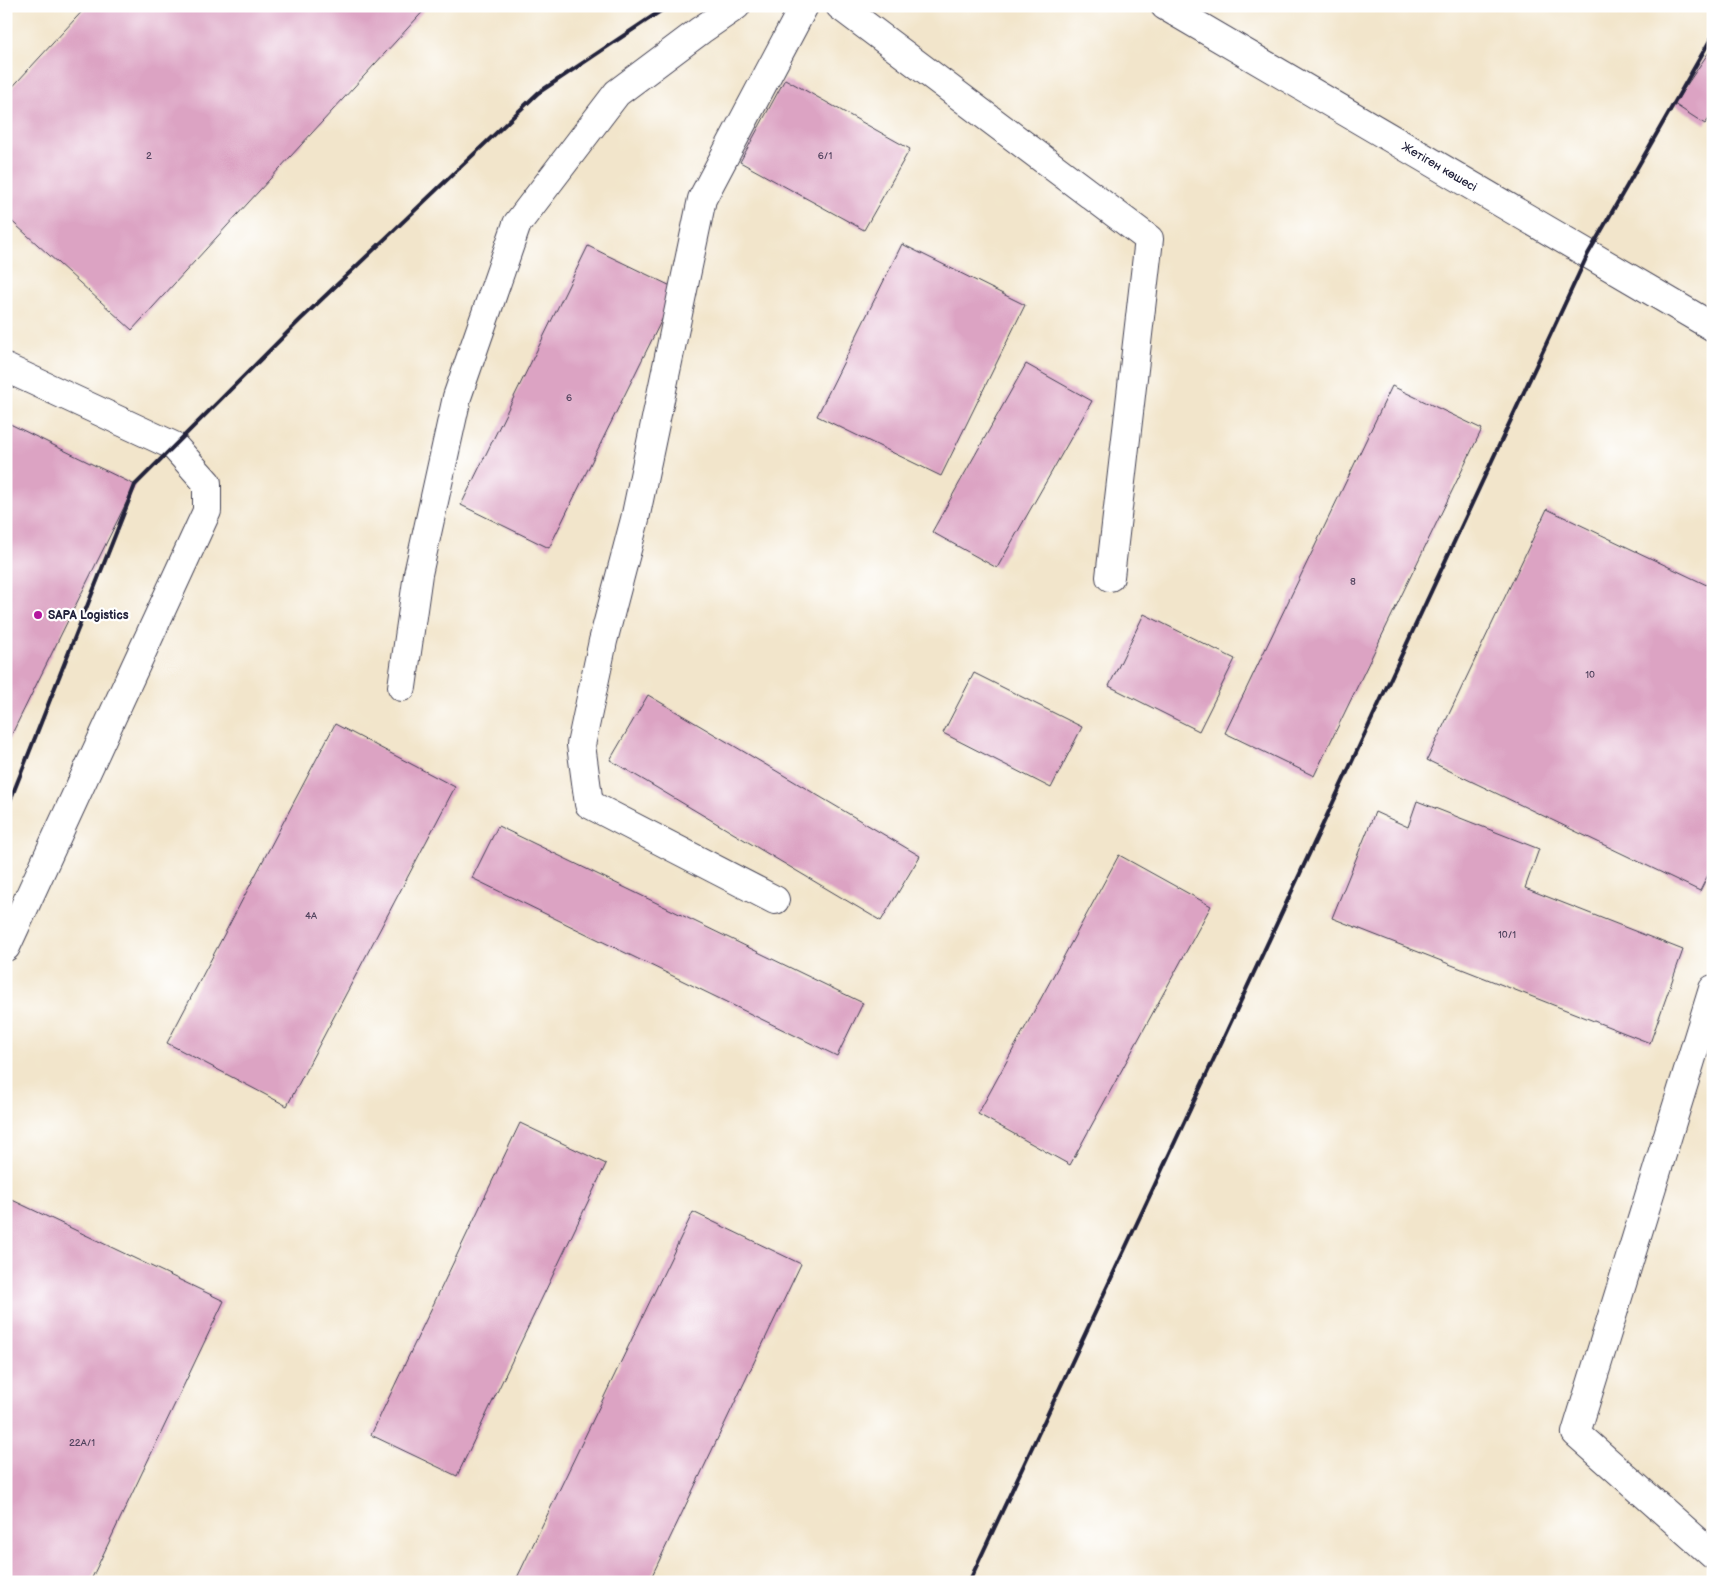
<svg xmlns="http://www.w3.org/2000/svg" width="1719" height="1588" viewBox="0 0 1719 1588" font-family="'Balsamiq Sans',sans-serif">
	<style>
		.building { fill: #dca3c3 }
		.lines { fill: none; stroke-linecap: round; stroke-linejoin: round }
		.minor-casing { stroke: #413f51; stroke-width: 30 }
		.minor { stroke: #fff; stroke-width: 28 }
		.rail { stroke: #22223b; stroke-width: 4 }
		.poi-dot { fill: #b5179e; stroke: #fff; stroke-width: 2 }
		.labels { text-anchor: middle; stroke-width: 4.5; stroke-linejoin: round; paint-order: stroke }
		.number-label { font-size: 10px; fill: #50425d }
		.street-label { font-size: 12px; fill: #22223b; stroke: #fff }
		.poi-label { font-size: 12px; font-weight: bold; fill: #22223b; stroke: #fff; text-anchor: start }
	</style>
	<rect width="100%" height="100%" fill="#fff"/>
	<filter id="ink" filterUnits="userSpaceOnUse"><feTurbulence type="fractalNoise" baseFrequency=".02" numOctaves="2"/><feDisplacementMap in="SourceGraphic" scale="10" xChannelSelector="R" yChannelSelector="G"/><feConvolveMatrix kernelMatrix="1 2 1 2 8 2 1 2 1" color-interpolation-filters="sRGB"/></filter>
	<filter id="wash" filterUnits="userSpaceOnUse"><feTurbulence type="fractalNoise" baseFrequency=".0096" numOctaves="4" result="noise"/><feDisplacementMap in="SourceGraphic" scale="20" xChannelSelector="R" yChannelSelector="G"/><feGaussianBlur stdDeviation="1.12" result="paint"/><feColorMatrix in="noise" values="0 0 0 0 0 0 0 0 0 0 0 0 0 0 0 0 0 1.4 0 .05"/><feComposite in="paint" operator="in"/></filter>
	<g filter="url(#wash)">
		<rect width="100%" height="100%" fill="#f2e5cb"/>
		<g id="blocks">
			<path class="building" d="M 87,6 L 428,6 L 132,330 L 6,216 L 6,94 Z
				M 1713,46 L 1713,113 L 1705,124 L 1674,104 Z
				M 785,79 L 910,149 L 864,230 L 740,162 Z
				M 902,244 L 1025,305 L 941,476 L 817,416 Z
				M 588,246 L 677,289 L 549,548 L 461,505 Z
				M 1026,364 L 1092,401 L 997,568 L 932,532 Z
				M 1392,386 L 1482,429 L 1314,776 L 1225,733 Z
				M 6,422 L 135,485 L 6,746 Z
				M 1547,509 L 1713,588 L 1713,865 L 1700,891 L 1427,760 Z
				M 1144,614 L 1235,659 L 1199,731 L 1109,686 Z
				M 974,673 L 1082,727 L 1051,788 L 943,733 Z
				M 648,695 L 920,856 L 881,921 L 610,760 Z
				M 335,724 L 455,787 L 287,1106 L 167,1043 Z
				M 1417,801 L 1539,849 L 1525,888 L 1683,950 L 1650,1043 L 1332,918 L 1375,812 L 1408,827 Z
				M 498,826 L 863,1003 L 837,1056 L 472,878 Z
				M 1119,855 L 1211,906 L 1070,1165 L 978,1114 Z
				M 520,1123 L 606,1164 L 457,1476 L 371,1435 Z
				M 6,1197 L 224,1301 L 90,1582 L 6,1582 Z
				M 693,1212 L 801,1264 L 649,1582 L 515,1582 Z"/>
		</g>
	</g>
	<g filter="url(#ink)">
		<use href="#blocks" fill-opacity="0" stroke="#413f51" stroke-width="1"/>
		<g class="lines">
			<defs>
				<g id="minor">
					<path d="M 840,6 L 1149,239 L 1110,577"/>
					<path id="s1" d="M 1165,6 L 1713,327"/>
					<path d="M 6,368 L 174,446 L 207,483 L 207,511 L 6,947"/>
					<path d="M 402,687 L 418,574 L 457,397 L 517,224 L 617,93 L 701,30 L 736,6"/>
					<path d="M 775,900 L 589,804 L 581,745 L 603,641 L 635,519 L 702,199 L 804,6"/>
					<path d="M 1713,989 L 1576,1433 L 1713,1555"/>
				</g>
			</defs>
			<use href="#minor" class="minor-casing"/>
			<use href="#minor" class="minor"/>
			<path class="rail" d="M 6,811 L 135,485 L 300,320 L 538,93 L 668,6
				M 969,1582 L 1217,1052 L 1588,254 L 1713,35"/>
		</g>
	</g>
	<circle class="poi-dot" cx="38" cy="615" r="5"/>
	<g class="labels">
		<g class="number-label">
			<text x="149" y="159">2</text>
			<text x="825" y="159">6/1</text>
			<text x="569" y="401">6</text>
			<text x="1353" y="585">8</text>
			<text x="1590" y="678">10</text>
			<text x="311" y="919">4А</text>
			<text x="1507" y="938">10/1</text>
			<text x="82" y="1446">22А/1</text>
		</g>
		<g class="street-label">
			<text dy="4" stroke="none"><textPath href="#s1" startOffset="318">Жетіген көшесі</textPath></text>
		</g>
		<g class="poi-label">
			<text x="48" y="619">SAPA Logistics</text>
		</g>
	</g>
	<rect width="1719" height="1588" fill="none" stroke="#fff" stroke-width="25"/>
</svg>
